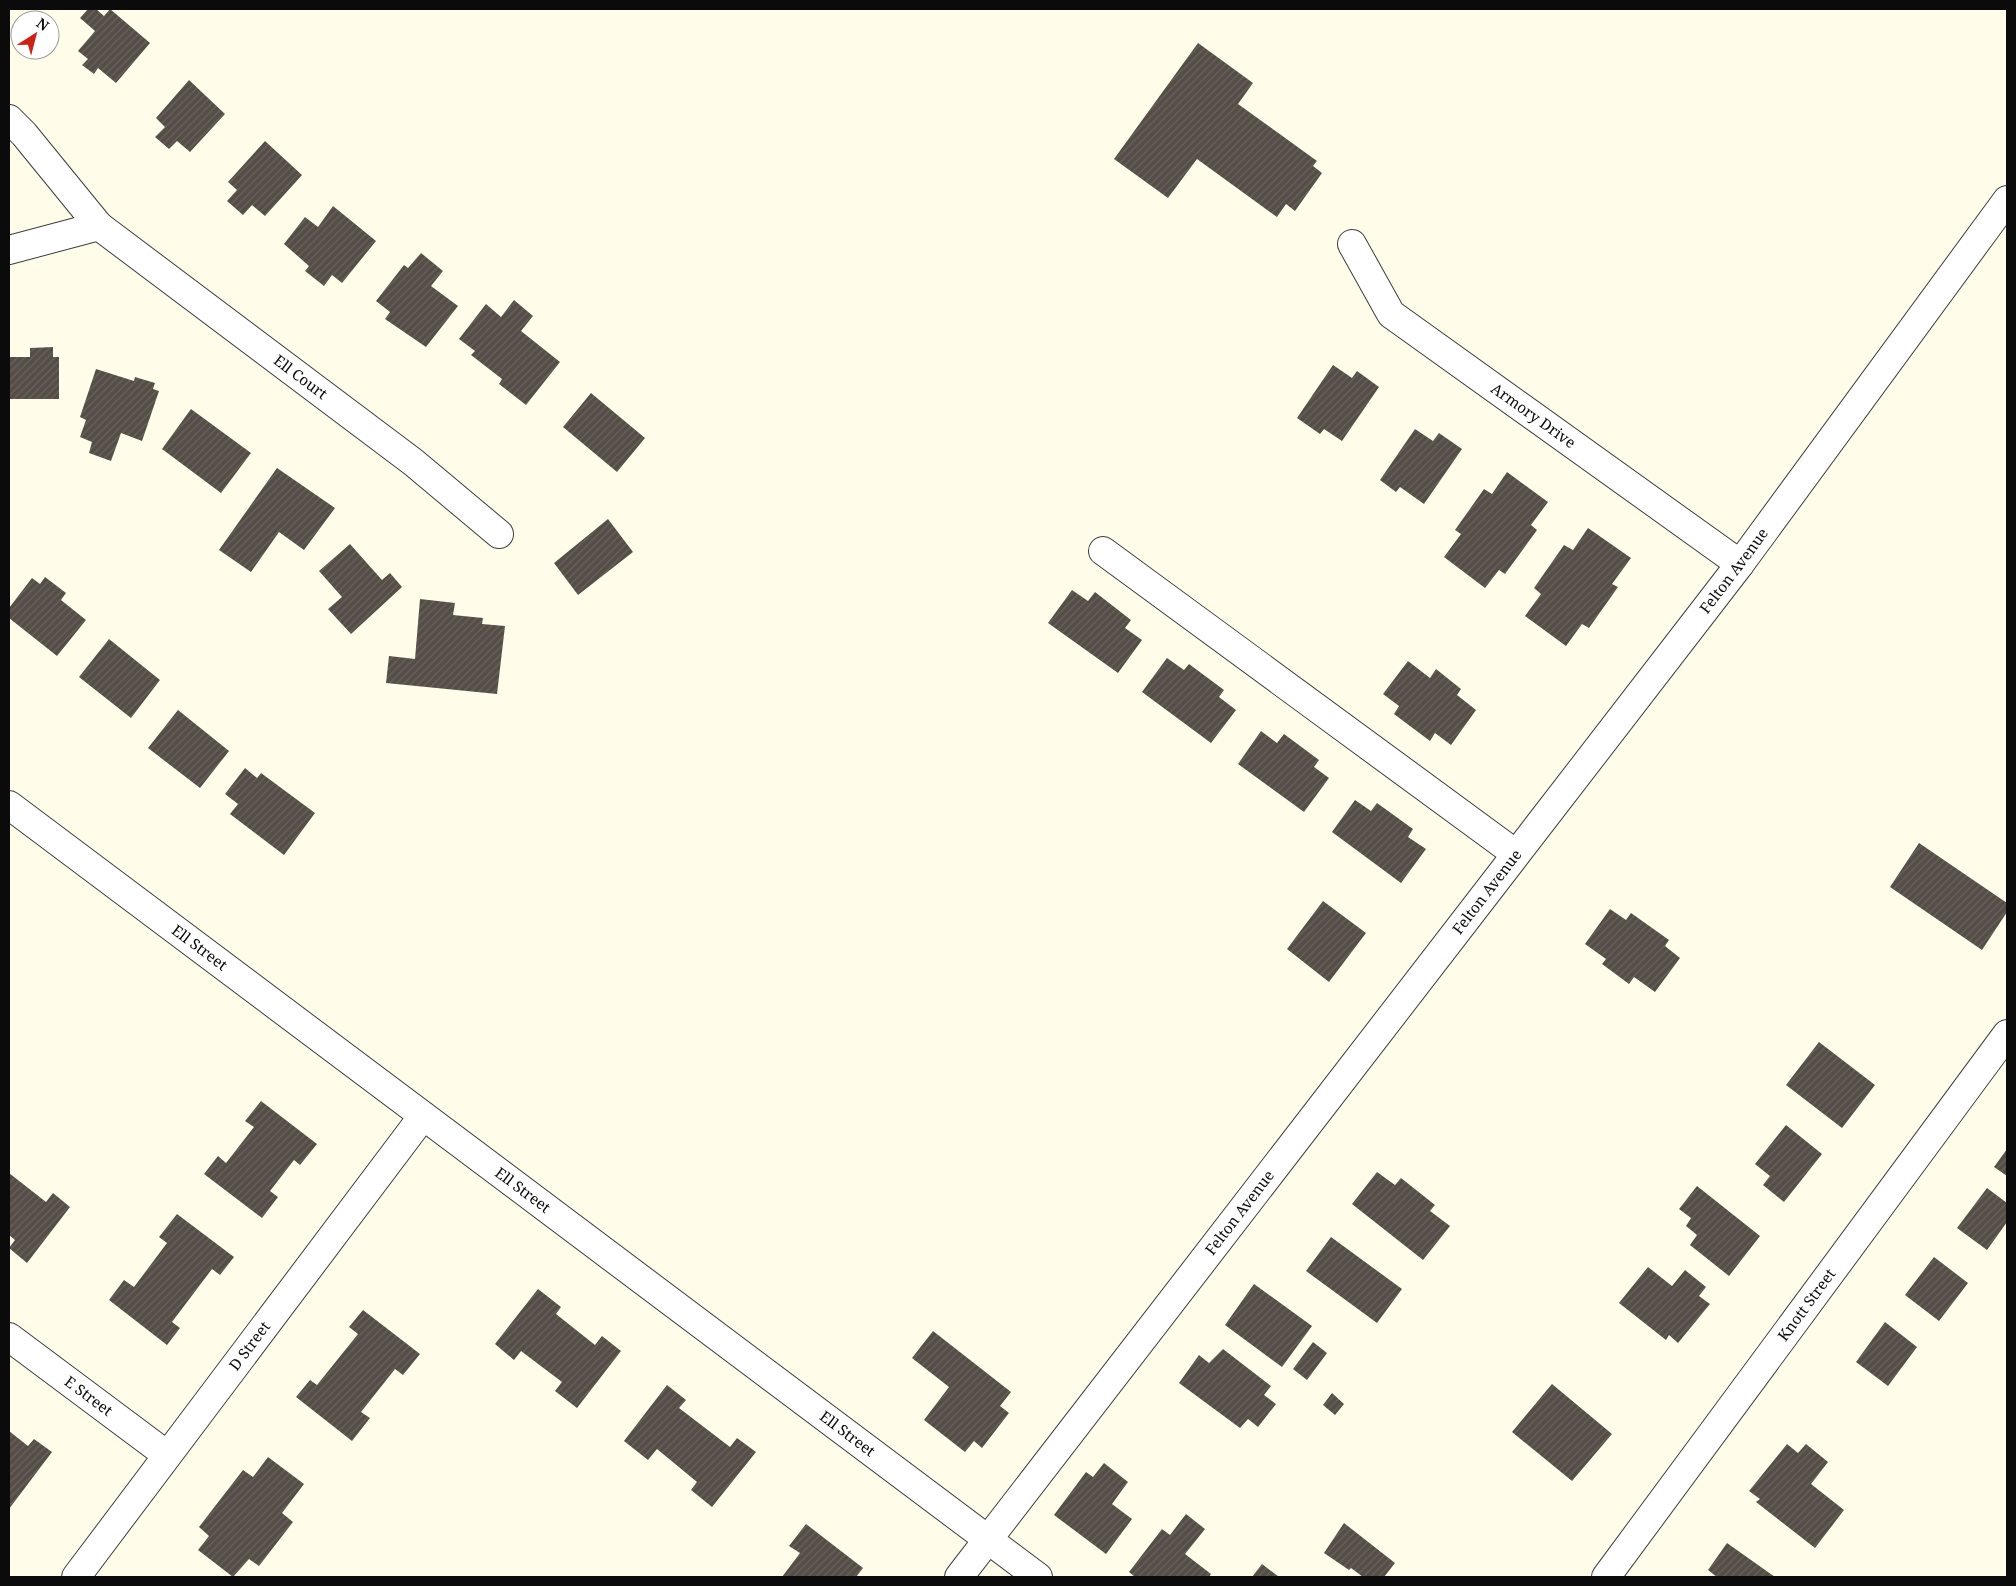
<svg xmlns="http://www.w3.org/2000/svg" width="2016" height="1586" viewBox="0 0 2016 1586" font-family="'Noto Serif',serif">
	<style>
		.building { fill: url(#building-hatch) }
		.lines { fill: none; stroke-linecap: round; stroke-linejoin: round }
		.minor-casing { stroke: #3e3e3e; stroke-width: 30 }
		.minor { stroke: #fff; stroke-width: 28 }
		.labels { text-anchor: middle; stroke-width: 5; stroke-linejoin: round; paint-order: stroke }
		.street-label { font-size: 15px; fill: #0b0b0b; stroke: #fff }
	</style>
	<defs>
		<pattern id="building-hatch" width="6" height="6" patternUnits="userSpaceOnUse" patternTransform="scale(1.25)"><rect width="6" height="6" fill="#554e47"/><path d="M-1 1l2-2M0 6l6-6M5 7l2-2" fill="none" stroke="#68635d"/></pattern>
	</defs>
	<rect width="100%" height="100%" fill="#fffde9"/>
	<path class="building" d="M 88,9 L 96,9 L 104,16 L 110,9 L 150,43 L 116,83 L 98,68 L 94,74 L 82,65 L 88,59 L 78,51 L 95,31 L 80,18 Z
		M 1198,43 L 1253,83 L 1238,104 L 1317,161 L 1313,166 L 1322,173 L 1295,211 L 1286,204 L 1277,217 L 1197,159 L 1168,198 L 1114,159 Z
		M 189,80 L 225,114 L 190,152 L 177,141 L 169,149 L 155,137 L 165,127 L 156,118 Z
		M 265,141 L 302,175 L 265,216 L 252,205 L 243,215 L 227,201 L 237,190 L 228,182 Z
		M 333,206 L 376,241 L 342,283 L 332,275 L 324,286 L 305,271 L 309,266 L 284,244 L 305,217 L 318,227 Z
		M 421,253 L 443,271 L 431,286 L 458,306 L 426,347 L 385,319 L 390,312 L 376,301 L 404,265 L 408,268 Z
		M 514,300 L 533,316 L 521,331 L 560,362 L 526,405 L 499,384 L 502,379 L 471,355 L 475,351 L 459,339 L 486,304 L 501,317 Z
		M 53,347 L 53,357 L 59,357 L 59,399 L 9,399 L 9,357 L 30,357 L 30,348 Z
		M 1333,365 L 1352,378 L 1357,371 L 1379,387 L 1342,441 L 1324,429 L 1320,434 L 1297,418 Z
		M 96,369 L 134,381 L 135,377 L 155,383 L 153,389 L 159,391 L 142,441 L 121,433 L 111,461 L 89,453 L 92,442 L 80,437 L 86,420 L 80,417 Z
		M 591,393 L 645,438 L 617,472 L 563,427 Z
		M 191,409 L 251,453 L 221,493 L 162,449 Z
		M 1415,429 L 1433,441 L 1439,433 L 1462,449 L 1424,504 L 1400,487 L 1396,492 L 1380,480 Z
		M 277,468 L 335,508 L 304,550 L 279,532 L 251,572 L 219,550 Z
		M 1507,472 L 1548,502 L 1531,525 L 1537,530 L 1505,574 L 1499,570 L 1485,588 L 1444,557 L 1461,534 L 1455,530 L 1484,489 L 1492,494 Z
		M 608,519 L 633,552 L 578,595 L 554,563 Z
		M 1588,528 L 1631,558 L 1612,584 L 1618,587 L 1589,628 L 1582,624 L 1566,646 L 1525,616 L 1541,594 L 1534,588 L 1564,545 L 1573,550 Z
		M 350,544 L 382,580 L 390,573 L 402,587 L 351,634 L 328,609 L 342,597 L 319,571 Z
		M 45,577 L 66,593 L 61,600 L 86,620 L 57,656 L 9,618 L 9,608 L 32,578 L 40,584 Z
		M 1072,590 L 1088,601 L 1095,592 L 1131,620 L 1125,628 L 1142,640 L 1118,673 L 1048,623 Z
		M 420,599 L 455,603 L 453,615 L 483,618 L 482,624 L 505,626 L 497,694 L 386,683 L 389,656 L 415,659 Z
		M 109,639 L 160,680 L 131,718 L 79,677 Z
		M 1167,658 L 1184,670 L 1189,664 L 1224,690 L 1219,697 L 1236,710 L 1211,743 L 1142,692 Z
		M 1408,661 L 1430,678 L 1436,669 L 1461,689 L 1457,695 L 1476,710 L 1451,745 L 1435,733 L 1430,741 L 1394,714 L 1399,706 L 1383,694 Z
		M 178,710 L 229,751 L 200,788 L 148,748 Z
		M 1261,731 L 1277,743 L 1284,734 L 1319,760 L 1314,767 L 1329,778 L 1304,812 L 1238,764 Z
		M 245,768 L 257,778 L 261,773 L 315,813 L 284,855 L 230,814 L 238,804 L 225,794 Z
		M 1355,800 L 1371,811 L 1377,803 L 1413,829 L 1408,837 L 1426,849 L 1401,883 L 1332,832 Z
		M 1919,843 L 2007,903 L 2007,912 L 1982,950 L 1890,887 Z
		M 1323,901 L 1366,933 L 1329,982 L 1287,949 Z
		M 1610,909 L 1626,920 L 1631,913 L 1669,940 L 1665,946 L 1680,958 L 1655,992 L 1634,977 L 1629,984 L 1602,964 L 1606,959 L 1585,944 Z
		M 1819,1042 L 1875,1085 L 1842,1128 L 1786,1085 Z
		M 261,1101 L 317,1144 L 300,1165 L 294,1160 L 270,1191 L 278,1197 L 262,1218 L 204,1174 L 218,1156 L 226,1163 L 254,1127 L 245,1121 Z
		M 1786,1125 L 1822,1154 L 1784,1202 L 1763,1185 L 1770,1176 L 1755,1164 Z
		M 2007,1149 L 2007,1176 L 1994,1167 Z
		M 1377,1172 L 1395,1185 L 1401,1178 L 1435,1205 L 1430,1211 L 1450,1226 L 1423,1260 L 1352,1204 Z
		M 9,1173 L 46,1202 L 53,1193 L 70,1207 L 27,1263 L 9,1248 L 15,1240 L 9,1235 Z
		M 1697,1186 L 1760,1236 L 1729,1276 L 1690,1245 L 1697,1235 L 1686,1226 L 1691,1218 L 1679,1209 Z
		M 1987,1188 L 2007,1203 L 2007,1222 L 1987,1250 L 1957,1228 Z
		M 177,1214 L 234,1257 L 220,1275 L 212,1269 L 172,1322 L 180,1328 L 167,1345 L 109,1300 L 124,1280 L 134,1287 L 167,1243 L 159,1237 Z
		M 1331,1237 L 1402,1289 L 1377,1323 L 1306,1271 Z
		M 1934,1257 L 1968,1283 L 1939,1321 L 1905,1295 Z
		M 1648,1267 L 1672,1286 L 1685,1270 L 1706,1287 L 1699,1296 L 1710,1304 L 1678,1343 L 1669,1335 L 1666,1340 L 1619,1303 Z
		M 1254,1284 L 1312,1326 L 1282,1367 L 1225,1325 Z
		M 538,1289 L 561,1307 L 556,1314 L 595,1345 L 602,1336 L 621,1351 L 577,1408 L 555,1391 L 562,1382 L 521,1351 L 514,1360 L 495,1344 Z
		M 363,1310 L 420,1354 L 403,1375 L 395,1369 L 361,1412 L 370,1418 L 352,1441 L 296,1397 L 310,1380 L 317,1385 L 358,1334 L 349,1327 Z
		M 1885,1322 L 1917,1347 L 1888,1386 L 1856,1362 Z
		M 933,1331 L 1011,1392 L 1000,1406 L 1009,1413 L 982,1448 L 974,1441 L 965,1452 L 924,1420 L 949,1387 L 912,1358 Z
		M 1313,1342 L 1327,1353 L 1307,1380 L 1293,1369 Z
		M 1223,1349 L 1271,1386 L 1264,1395 L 1276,1404 L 1258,1427 L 1248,1419 L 1240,1428 L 1179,1383 L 1199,1355 L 1209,1363 Z
		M 1552,1384 L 1612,1434 L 1572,1481 L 1512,1432 Z
		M 667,1385 L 686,1400 L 679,1408 L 730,1447 L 737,1438 L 756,1452 L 712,1507 L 691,1490 L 697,1482 L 657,1449 L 648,1460 L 624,1441 Z
		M 1332,1393 L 1344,1404 L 1335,1415 L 1323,1405 Z
		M 9,1431 L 28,1446 L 34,1439 L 52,1452 L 9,1509 Z
		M 1787,1444 L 1798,1453 L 1806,1444 L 1828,1462 L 1811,1484 L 1844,1510 L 1815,1548 L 1756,1502 L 1760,1499 L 1749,1491 Z
		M 268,1457 L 304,1484 L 282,1513 L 293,1522 L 259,1566 L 249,1559 L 233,1577 L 198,1550 L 209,1536 L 199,1527 L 243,1470 L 253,1477 Z
		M 1104,1463 L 1128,1482 L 1112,1504 L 1132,1519 L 1106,1554 L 1054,1515 L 1086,1472 L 1093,1477 Z
		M 1186,1514 L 1205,1529 L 1185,1554 L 1211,1574 L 1209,1577 L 1135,1577 L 1129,1572 L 1162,1529 L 1170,1535 Z
		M 1344,1523 L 1395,1563 L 1384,1577 L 1363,1577 L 1351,1568 L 1349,1570 L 1324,1553 Z
		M 806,1524 L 863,1568 L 856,1577 L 782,1577 L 800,1553 L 789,1546 Z
		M 1727,1543 L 1775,1577 L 1717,1577 L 1708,1570 Z
		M 1262,1564 L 1279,1577 L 1252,1577 Z"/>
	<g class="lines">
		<defs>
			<g id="minor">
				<path d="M 9,119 L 24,134 L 99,226"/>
				<path id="s1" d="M 1352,244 L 1391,314 L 1740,564"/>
				<path id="s2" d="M 9,250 L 99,226 L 413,462 L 499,534"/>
				<path d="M 1103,551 L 1516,854"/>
				<path id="s3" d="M 9,805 L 1038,1577"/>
				<path id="s4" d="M 9,1337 L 167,1455"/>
				<path id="s5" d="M 76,1577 L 423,1116"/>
				<path id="s6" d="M 959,1577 L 1740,564 L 2007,200"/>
				<path id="s7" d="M 1606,1577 L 2007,1034"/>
			</g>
		</defs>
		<use href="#minor" class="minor-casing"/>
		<use href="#minor" class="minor"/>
	</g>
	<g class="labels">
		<g class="street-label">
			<text dy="5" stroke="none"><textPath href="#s2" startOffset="345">Ell Court</textPath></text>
			<text dy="5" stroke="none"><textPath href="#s1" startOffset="255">Armory Drive</textPath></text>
			<text dy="5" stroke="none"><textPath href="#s6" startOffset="1270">Felton Avenue</textPath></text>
			<text dy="5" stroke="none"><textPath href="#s6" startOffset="865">Felton Avenue</textPath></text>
			<text dy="5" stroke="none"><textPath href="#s3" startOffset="238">Ell Street</textPath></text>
			<text dy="5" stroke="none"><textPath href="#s3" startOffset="642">Ell Street</textPath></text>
			<text dy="5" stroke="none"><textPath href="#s6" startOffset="460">Felton Avenue</textPath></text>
			<text dy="5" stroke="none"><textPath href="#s7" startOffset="338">Knott Street</textPath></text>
			<text dy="5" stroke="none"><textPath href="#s5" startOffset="289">D Street</textPath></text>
			<text dy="5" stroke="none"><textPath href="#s4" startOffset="99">E Street</textPath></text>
			<text dy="5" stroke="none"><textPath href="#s3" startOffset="1048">Ell Street</textPath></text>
		</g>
	</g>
	<rect width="2016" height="1586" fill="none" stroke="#0b0b0b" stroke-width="20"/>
	<g transform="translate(35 35) rotate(36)"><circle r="24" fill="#ffffff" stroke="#9d9d9d"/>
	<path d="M0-4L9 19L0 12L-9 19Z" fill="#c82316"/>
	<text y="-8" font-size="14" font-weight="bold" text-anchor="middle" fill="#0b0b0b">N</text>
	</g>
</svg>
